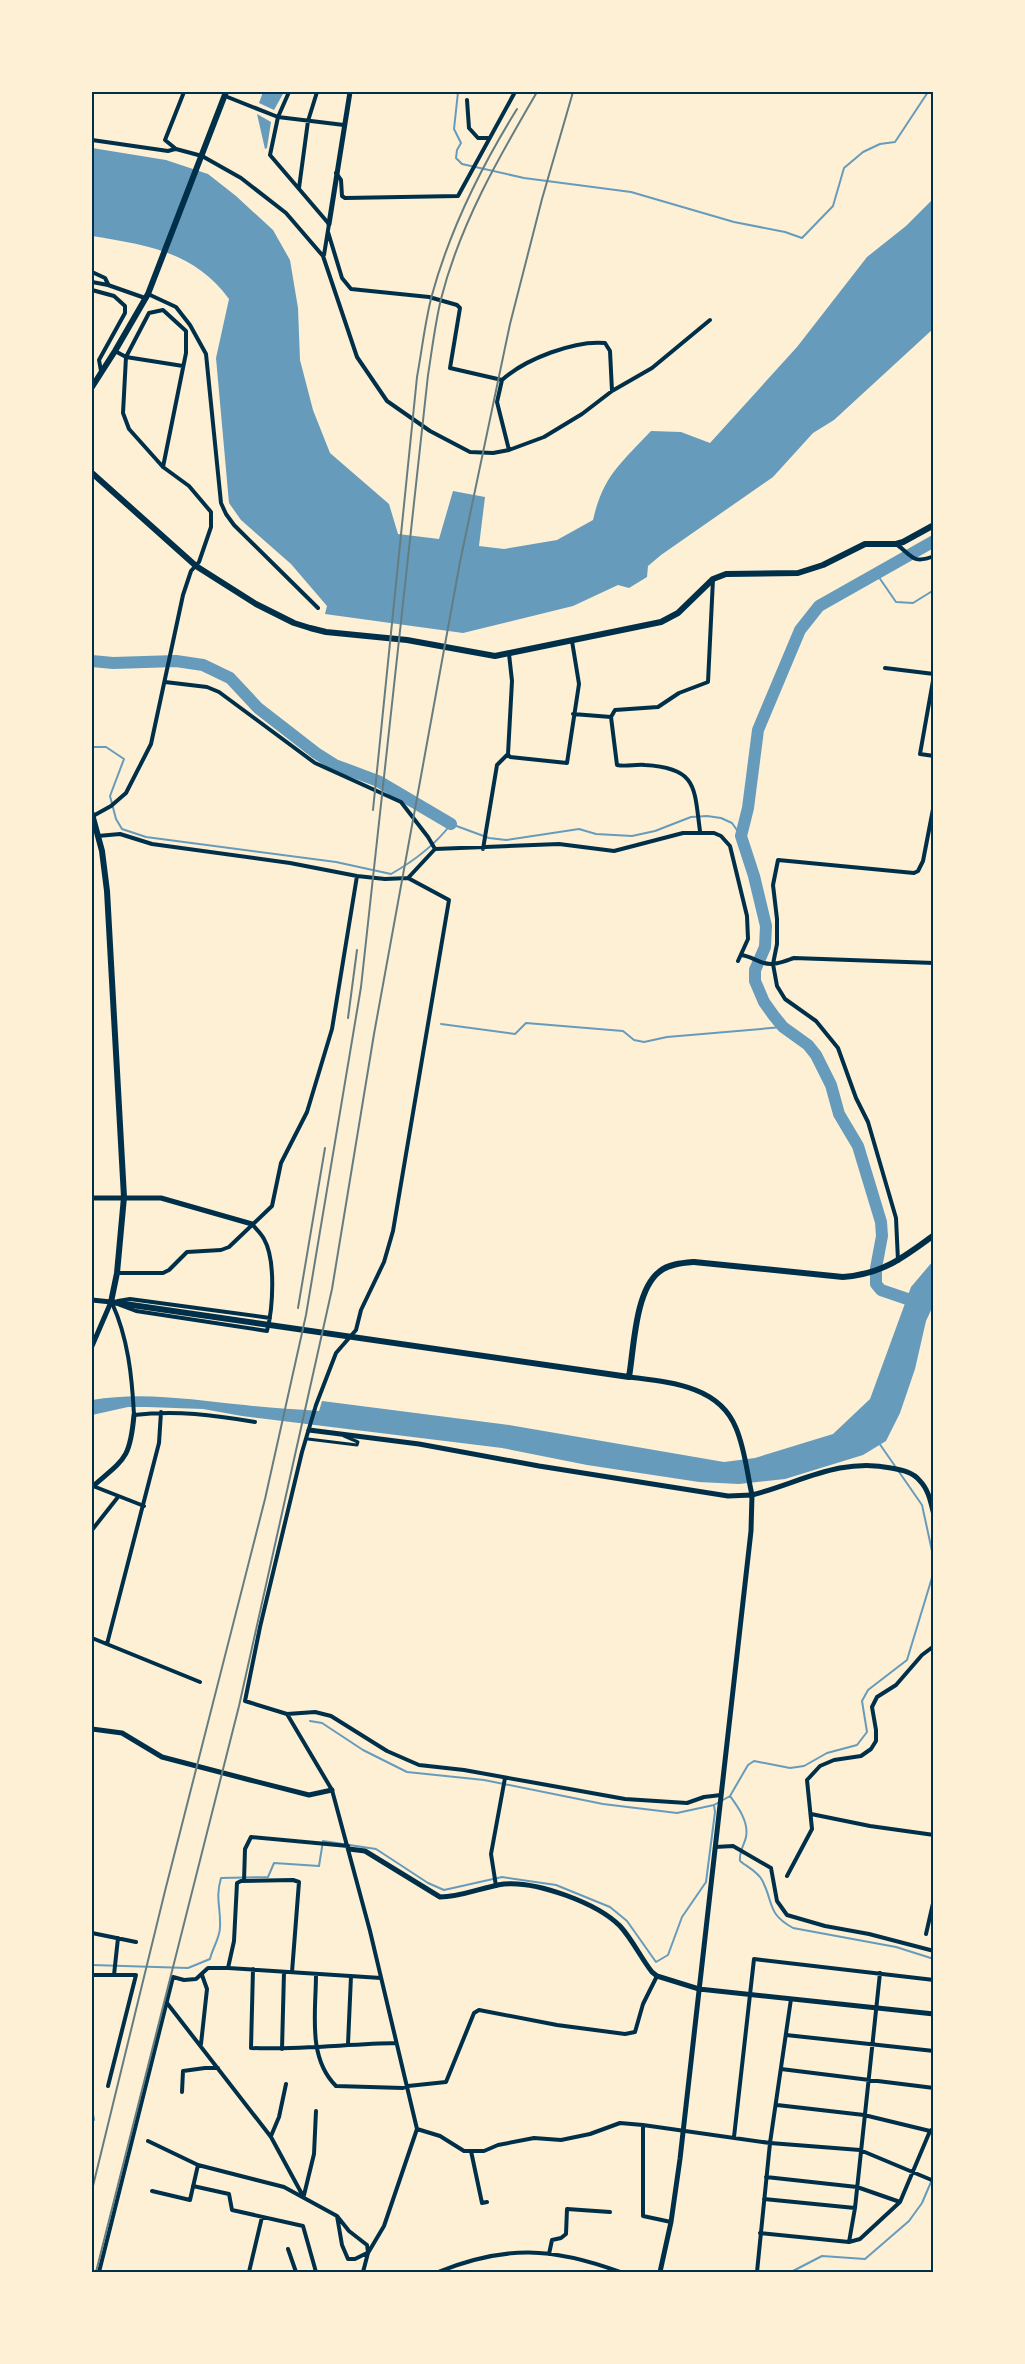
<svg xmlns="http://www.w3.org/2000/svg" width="1025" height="2364" viewBox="0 0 1025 2364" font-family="'Golos Text',sans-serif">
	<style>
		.water { fill: #669bbc }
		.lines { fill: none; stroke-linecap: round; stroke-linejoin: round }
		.stream { stroke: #669bbc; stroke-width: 2 }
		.river { stroke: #669bbc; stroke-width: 12 }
		.pedestrian { stroke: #003049; stroke-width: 3 }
		.minor { stroke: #003049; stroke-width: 4 }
		.tertiary { stroke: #003049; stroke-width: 5 }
		.secondary { stroke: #003049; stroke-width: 5 }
		.primary { stroke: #003049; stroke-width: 6 }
		.rail { stroke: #657d81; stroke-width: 2 }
		.neatline { fill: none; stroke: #003049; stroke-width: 2 }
	</style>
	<rect width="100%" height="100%" fill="#fdf0d5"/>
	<path class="water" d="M 263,92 L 284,92 L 274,110 L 259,103 Z
		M 257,114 L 271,122 L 267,148 L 265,149 Z
		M 92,148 L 166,160 L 208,174 L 236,196 L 273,230 L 290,260 L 298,308 L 300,360 L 313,410 L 330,453 L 389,504 L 398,534 L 439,539 L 453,491 L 485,497 L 479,546 L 504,549 L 557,540 L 593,520 C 603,476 621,463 651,431 L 681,432 L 710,443 L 797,347 L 867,257 L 906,226 L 933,199 L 933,329 L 834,420 L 813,433 L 773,477 L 661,555 L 648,566 L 647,577 L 629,588 L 618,585 L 573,606 L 463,633 L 325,614 L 327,606 L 291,564 L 241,520 L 229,503 L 216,358 L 229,299 C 194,251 146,245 92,236 Z
		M 933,1261 L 933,1306 L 926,1321 L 915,1369 L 900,1413 L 886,1441 L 863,1455 L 785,1479 L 739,1484 L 699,1482 L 587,1465 L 502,1448 L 242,1416 L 203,1409 L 147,1407 L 128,1407 L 92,1415 L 92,1400 C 143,1391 193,1400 245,1405 C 269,1408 294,1409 319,1411 L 322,1401 L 509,1425 L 724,1462 L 755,1458 L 833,1434 L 870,1399 L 911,1287 Z"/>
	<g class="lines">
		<path class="stream" d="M 458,92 L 454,129 L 461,143 L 457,150 L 456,158 L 462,164 L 524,178 L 631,192 L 734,222 L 785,232 L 802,238 L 833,206 L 844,168 L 863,152 L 880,144 L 895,142 L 928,92
			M 876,573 L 896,602 L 913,603 L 934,590
			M 92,747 L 106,747 L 124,759 L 110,796 L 116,819 L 122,829 L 146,837 L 336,862 L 391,874 C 414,861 435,845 451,824 L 489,838 L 506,840 L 579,829 L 596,834 L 632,836 L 655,831 L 691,817 L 707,816 L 721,818 L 732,823 L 741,836
			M 441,1024 L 515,1034 L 526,1023 L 623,1031 L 634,1040 L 644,1042 L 667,1037 L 783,1027
			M 879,1443 L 922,1505 L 934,1560
			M 310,1721 L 322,1723 L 363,1750 L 407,1772 L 484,1780 L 603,1804 L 677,1813 L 714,1805 L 730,1796 L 748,1765 L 754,1761 L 790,1768 L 804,1766 L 827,1753 L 857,1745 L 867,1732 L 862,1701 L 868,1690 L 907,1660 L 934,1571
			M 730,1796 C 738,1807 749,1822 746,1837 C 744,1846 739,1851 740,1861 C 746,1866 758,1872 762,1880 C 774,1902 766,1913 793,1928 L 896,1947 L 934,1959
			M 92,1965 L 188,1968 L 210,1959 C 212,1949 220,1938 220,1927 C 221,1907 215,1899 221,1878 L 268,1877 L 274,1863 L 319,1866 L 323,1841 L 376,1849 L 428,1883 L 444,1890 L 502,1877 L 556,1885 L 610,1907 L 627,1921 L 656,1962 L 668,1955 L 682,1917 L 706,1882 L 715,1812 L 714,1805
			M 92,2109 L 94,2120
			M 791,2272 L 822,2256 L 865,2259 L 909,2221 L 922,2203 L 934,2175"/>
		<path class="river" d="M 92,661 L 113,663 L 176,661 L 203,665 L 230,678 L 258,708 L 316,753 L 335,765 L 378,781 L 451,824
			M 922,1304 L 881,1290 L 876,1284 L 876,1268 L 882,1236 L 881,1222 L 858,1146 L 839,1114 L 831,1085 L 816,1055 L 808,1045 L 783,1027 L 774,1016 L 764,1002 L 755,981 L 755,970 L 765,947 L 766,926 L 754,876 L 741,836 L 748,808 L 758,730 L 800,630 L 819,606 L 934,541"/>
		<path class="pedestrian" d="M 308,1439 L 357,1445 L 358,1442 L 344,1436"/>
		<path class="minor" d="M 184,92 L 165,140 L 176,149 L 202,156 L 241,178 L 286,213 L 323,256 L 357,357 L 387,401 L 430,431 L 470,452 L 493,453 L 509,450
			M 289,92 L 278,117 L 270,155 L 329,224 L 324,255
			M 225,96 L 278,117 L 344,125
			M 467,100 L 469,128 L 478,138 L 488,138
			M 92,140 L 168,151 L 175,149
			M 336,173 L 341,180 L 342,196 L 345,198 L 458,196 L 515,92
			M 299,188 L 308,121 L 317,92
			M 328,232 L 342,278 L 351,289 L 429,297 L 457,305 L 460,308 L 450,368 L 502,380
			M 92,272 L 105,278 L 108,284
			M 92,282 L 108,285 L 145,298
			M 92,290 L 114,296 L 125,306 L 125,313 L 99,360 L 101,371
			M 148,294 L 176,307 L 190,325 L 206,354 L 221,503 L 226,514 L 234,525 L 318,608
			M 612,391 L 610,351 L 605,343 C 575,340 525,359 502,380 L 497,402 L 509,450 L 544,437 L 582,414 L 612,391 L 652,368 L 710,320
			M 163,467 L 186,353 L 186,331 L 163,310 L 149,313 L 126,357 L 183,366
			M 896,544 C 912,555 912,565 934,556
			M 885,668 L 934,674
			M 934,675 L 920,754 L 934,756
			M 165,682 L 207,687 L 219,692 L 315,763 L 401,802 L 428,837 L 435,849
			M 573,714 L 611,717
			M 508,754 L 510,757 L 567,763 L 579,684 L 572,641
			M 93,816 L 111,806 L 126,793 L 151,744 L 183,595 L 191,571 L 199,562 L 211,527 L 211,512 L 189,486 L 163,467 L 129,429 L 123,413 L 126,357 L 115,351
			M 700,831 C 694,788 698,768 645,765 C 636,764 625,767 617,765 L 611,717 L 615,710 L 658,707 L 679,693 L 708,682 L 713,579
			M 98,836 L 120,834 L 152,844 L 290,863 L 357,876 L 385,879 L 408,878 L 449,900 L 393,1231 L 384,1262 L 361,1310 L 356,1330 L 336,1353 L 316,1405 L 302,1452 L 260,1627 L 245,1701 L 287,1714 L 315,1712 L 331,1716 L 387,1751 L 419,1765 L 464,1770 L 625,1799 L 687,1803 L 704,1797 L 721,1795
			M 483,849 L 497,765 L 508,754 L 512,681 L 509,654
			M 408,878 L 435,849 L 559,844 L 614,851 L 683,833 L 714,833 L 721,836 L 730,846 L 747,916 L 748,939 L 738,961
			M 741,955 C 750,956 756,961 764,963 C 774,966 785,961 794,958 L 934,963
			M 898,1261 L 896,1218 L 868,1122 L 856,1098 L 838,1048 L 816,1021 L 785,999 L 777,986 L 773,964 L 777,944 L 777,919 L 773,885 L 778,860 L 914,873 L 918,871 L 923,861 L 934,804
			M 117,1273 L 163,1273 L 169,1270 L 187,1252 L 221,1250 L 229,1247 L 272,1206 L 281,1163 L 307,1112 L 332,1029 L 357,876
			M 118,1301 L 130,1299 L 270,1318
			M 112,1303 C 128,1338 132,1376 134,1415 C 176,1410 214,1415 255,1422
			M 120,1305 L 136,1311 L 267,1331 C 273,1308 276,1260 264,1239 C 261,1233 256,1229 252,1224
			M 93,1486 L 144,1506
			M 92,1530 L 118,1497
			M 92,1638 L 200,1682
			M 107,1644 L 159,1443 L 161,1412
			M 287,1714 L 332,1790 L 370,1931 L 417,2129 L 384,2226 L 368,2253 L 363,2272
			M 811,1814 L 870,1826 L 934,1835
			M 715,1847 L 733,1846 L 771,1868 L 777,1901 L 787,1915 L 825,1926 L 869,1934 L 934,1951
			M 787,1876 L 812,1829 L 807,1780 L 820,1766 L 834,1760 L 861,1756 L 871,1749 L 876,1741 L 876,1730 L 872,1707 L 877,1697 L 896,1685 L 922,1655 L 934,1646
			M 244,1881 L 245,1849 L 251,1837 L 348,1846
			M 496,1886 L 491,1854 L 505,1778
			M 92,1933 L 136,1942
			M 926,1934 L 934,1899
			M 228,1968 L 234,1941 L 237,1883 L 241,1881 L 293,1880 L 299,1882 L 292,1972
			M 253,1969 L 251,2048 C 299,2050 347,2044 396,2043
			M 316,1974 C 316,2012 307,2057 336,2086 L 403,2088 L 408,2086 L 446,2082 L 474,2013 L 479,2010 L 557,2025 L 625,2034 L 635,2032 L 643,2004 L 657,1976
			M 92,1975 L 136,1975 L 108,2086
			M 114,1975 L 118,1938
			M 167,2003 L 271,2137 L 303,2196
			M 786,2035 L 934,2051
			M 201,2044 L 207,1989 L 202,1975
			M 348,2044 L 351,1976
			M 282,2049 L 284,1972
			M 781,2069 L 934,2088
			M 182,2092 L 183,2071 L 205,2068 L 218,2068
			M 777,2105 L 864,2115 L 930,2131
			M 643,2125 L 643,2216 L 671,2222
			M 417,2129 L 440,2136 L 464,2151 L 484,2151 L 498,2145 L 534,2138 L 561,2140 L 590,2134 L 620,2123 L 643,2125 L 770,2143 L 860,2150 L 934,2181
			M 271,2136 L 279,2117 L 286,2084
			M 734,2137 L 754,1959 L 934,1980
			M 148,2141 L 198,2165 L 284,2187 L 337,2216 L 349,2231 L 367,2245 L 368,2252
			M 471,2151 L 482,2203 L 487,2202
			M 766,2177 L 857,2187 L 900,2202
			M 193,2186 L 229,2194 L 232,2210 L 303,2226 L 316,2272
			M 152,2191 L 190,2200 L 198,2165
			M 304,2195 L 314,2154 L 316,2111
			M 764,2199 L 855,2208
			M 337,2216 L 342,2245 L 348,2259 L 355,2259 L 367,2253
			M 760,2233 L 849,2242 L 860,2239 L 900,2202 L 930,2131 L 934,2128
			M 849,2242 L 855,2208 L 880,1973
			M 288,2249 L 296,2272
			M 549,2254 L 552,2240 L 561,2238 L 566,2234 L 567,2209 L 610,2212
			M 99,2272 L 173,1977 L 184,1980 L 196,1979 L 208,1968 L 228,1968 L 381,1978
			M 249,2272 L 262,2217
			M 438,2272 C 506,2245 552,2247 620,2272
			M 757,2272 L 770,2143 L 791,1999"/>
		<path class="tertiary" d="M 329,224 L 350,92
			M 92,1300 L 111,1302
			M 309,1430 L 419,1444 L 539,1466 L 728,1496 L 752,1495 L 751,1531 L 680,2159 L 671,2222 L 660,2272
			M 92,1487 C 124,1459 130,1460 134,1415
			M 92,1729 L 122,1733 L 162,1757 L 250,1780 L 309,1795 L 332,1790
			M 349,1849 L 365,1851 L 440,1897 C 462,1897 482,1887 504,1884 C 537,1881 597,1903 620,1926 C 632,1939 641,1958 652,1972 L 657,1976 L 699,1989 L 934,2014"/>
		<path class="secondary" d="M 92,1198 L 161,1198 L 252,1224
			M 92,1346 L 111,1302
			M 629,1377 C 668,1382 719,1385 736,1428 C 745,1449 747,1473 752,1495 C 799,1483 841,1457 891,1468 C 902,1470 913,1472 920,1481 C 929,1490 931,1504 934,1515"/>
		<path class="primary" d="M 92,387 L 115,351 L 148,294 L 226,92
			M 92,473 L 196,566 L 256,604 L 294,623 L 310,628 L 326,632 L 407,640 L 495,656 L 661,622 L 678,613 L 713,579 L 726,574 L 798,573 L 823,565 L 865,544 L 896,544 L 903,542 L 934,525
			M 92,814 L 102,851 L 107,891 L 124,1197 L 117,1273 L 111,1302 L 629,1377 C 634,1348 635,1291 659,1272 C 668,1264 682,1263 694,1262 L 843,1277 C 882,1274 903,1258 934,1235"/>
		<path class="rail" d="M 373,810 L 417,377 C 422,350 425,321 432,295 C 450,229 481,167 517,109
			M 348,1018 L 357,950
			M 298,1308 L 325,1148
			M 92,2190 L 165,1891 L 265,1499 L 306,1315 L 361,987 L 428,375 C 432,350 435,324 441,299 C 460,224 499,157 537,92
			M 96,2272 L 239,1706 L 332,1289 L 374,1034 L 460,562 L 510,324 L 542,199 L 573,92"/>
	</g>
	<rect width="1025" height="2364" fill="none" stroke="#fdf0d5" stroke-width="186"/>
	<rect x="93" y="93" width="839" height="2178" class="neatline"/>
</svg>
